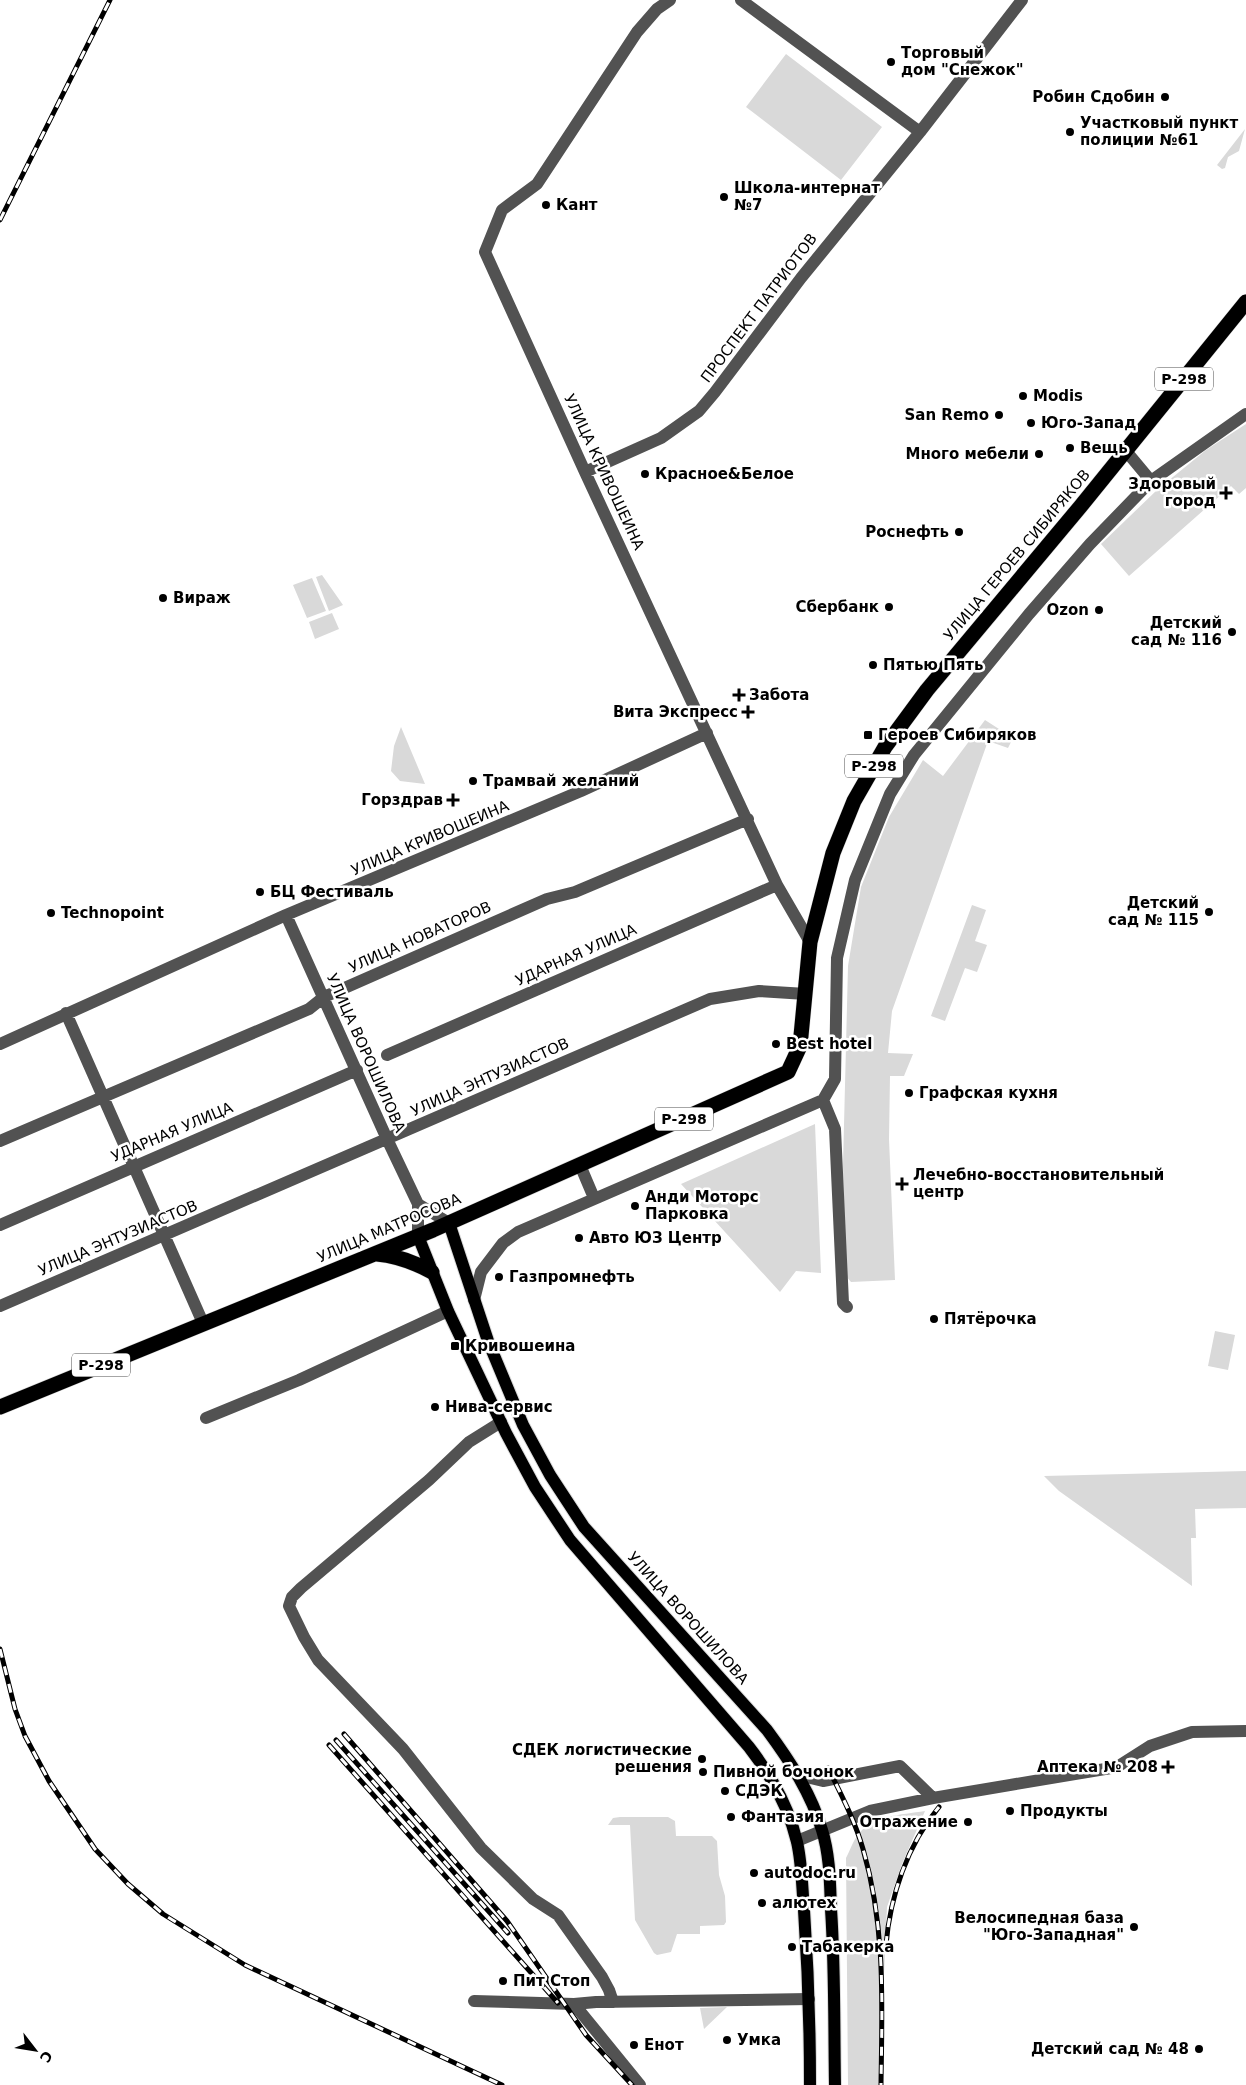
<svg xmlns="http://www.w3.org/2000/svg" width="1246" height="2085" viewBox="0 0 1246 2085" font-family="'DejaVu Sans',sans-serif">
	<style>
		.green { fill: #d9d9d9 }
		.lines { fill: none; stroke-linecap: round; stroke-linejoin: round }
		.major-casing { stroke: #dbdbdb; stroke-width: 14 }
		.highway-casing { stroke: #dbdbdb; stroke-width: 16 }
		.minor { stroke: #525252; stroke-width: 12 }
		.major { stroke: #000; stroke-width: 12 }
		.highway { stroke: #000; stroke-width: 15 }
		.rail-casing { stroke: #000; stroke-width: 5 }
		.rail { stroke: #fff; stroke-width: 3; stroke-dasharray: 9; stroke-linecap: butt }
		.poi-dot { fill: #000; stroke: #fff; stroke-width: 2 }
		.labels { text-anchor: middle; stroke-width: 5; stroke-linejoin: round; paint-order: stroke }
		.shield { fill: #fff; stroke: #4c4c4c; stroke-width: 1 }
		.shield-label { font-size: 14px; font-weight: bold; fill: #000 }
		.poi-label { font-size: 15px; font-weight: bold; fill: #000; stroke: #fff; text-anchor: start }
		.street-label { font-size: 15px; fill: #000; stroke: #fff }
	</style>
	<rect width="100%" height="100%" fill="#fff"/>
	<path class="green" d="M 786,54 L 882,127 L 841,180 L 746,107 Z
		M 1245,129 L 1239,151 L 1228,157 L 1225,168 L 1222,169 L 1217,165 Z
		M 1246,424 L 1246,488 L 1239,494 L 1231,486 L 1129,576 L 1101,544 L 1157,490 L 1206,450 Z
		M 322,575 L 343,605 L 329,611 L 316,577 Z
		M 312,578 L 326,611 L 307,618 L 293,585 Z
		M 332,613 L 339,629 L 315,639 L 309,622 Z
		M 985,720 L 1013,738 L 1008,748 L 988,741 L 892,1011 L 888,1053 L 913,1054 L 904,1076 L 890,1076 L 889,1139 L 895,1280 L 851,1282 L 845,1275 L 843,1165 L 848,966 L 861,887 L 889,817 L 923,760 L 943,776 Z
		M 401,727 L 425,784 L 400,781 L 391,771 L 394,746 Z
		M 972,905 L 986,910 L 975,941 L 987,945 L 977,972 L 965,968 L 945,1021 L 931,1016 Z
		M 815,1124 L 821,1273 L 796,1271 L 780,1292 L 681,1184 Z
		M 1215,1331 L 1235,1335 L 1228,1370 L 1208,1366 Z
		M 1246,1471 L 1246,1508 L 1195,1509 L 1196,1538 L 1191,1538 L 1192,1586 L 1059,1491 L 1044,1476 Z
		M 925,1811 L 902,1864 L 887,1907 L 879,2085 L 848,2085 L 846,1858 C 850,1851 852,1843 857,1836 C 872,1815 901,1815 925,1811 Z
		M 620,1817 L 668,1817 L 675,1821 L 676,1836 L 712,1836 L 717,1841 L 719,1875 L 725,1896 L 726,1922 L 724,1925 L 700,1926 L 700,1934 L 677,1934 L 671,1952 L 657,1955 L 654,1953 L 635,1920 L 630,1825 L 608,1825 L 613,1818 Z
		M 727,2007 L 704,2029 L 700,2008 Z"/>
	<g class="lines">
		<defs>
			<path id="major" d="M 449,1223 L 488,1341 L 523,1425 L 550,1475 L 584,1527 L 767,1730 C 790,1761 811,1793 822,1830 C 830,1856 830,1883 831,1909 C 835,1968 834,2027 835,2085
				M 418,1236 L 448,1311 L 506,1433 L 535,1487 L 570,1540 L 749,1747 C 770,1774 789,1808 797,1842 C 802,1864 802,1887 804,1910 C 808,1968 810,2026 810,2085"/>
			<path id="highway" d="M 377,1254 C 398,1256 414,1262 432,1272
				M 0,1407 L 433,1230 L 788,1072 L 800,1046 L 810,942 L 833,853 L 854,801 L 885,747 L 927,690 L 1080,507 L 1246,302"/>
		</defs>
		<use href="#major" class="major-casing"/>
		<use href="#highway" class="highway-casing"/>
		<path class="minor" d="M 670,0 L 657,9 L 637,32 L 537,184 L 502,210 L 485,252 L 585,472 L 777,885 L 810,942
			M 741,0 L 920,132
			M 1126,451 L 1151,481
			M 585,472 L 661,438 L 699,411 L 715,392 L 801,278 L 920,132 L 1022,0
			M 286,915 L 387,1139 L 418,1204 L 418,1236
			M 66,1013 L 203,1323
			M 0,1044 L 286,915 L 581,791 L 707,733
			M 387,1055 L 777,885
			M 823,1100 L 835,1079 L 837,958 L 855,880 L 890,794 L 914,755 L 1029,614 L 1090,544 L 1151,481 L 1246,414
			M 823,1100 L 835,1129 L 843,1303 L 847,1307
			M 0,1141 L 309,1009 L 324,997 L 547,899 L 575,892 L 748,819
			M 580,1165 L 594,1198
			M 418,1204 L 449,1223
			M 0,1225 L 357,1070
			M 474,1300 L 481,1272 L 503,1243 L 518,1232 L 823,1100
			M 0,1306 L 710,999 L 759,991 L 806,994
			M 206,1418 L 299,1380 L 448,1311
			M 501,1422 L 469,1442 L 429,1480 L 301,1588 L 292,1597 L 289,1606 L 304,1637 L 318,1660 L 403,1749 L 481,1848 L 533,1899 L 558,1915 L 602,1977 L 609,1990 L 613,2002
			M 798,1775 L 823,1781 L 900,1766 L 933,1798
			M 797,1841 L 870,1811 L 933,1798 L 1117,1767 L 1150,1746 L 1192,1732 L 1246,1731
			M 474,2001 L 574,2004 L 640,2085
			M 574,2004 L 596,2002 L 809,1999"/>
		<use href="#major" class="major"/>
		<use href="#highway" class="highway"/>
		<defs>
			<path id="rail" d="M 0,220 L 110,0
				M 0,1649 L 15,1709 L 25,1736 L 49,1781 L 95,1849 L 128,1884 L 163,1914 L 245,1965 L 502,2085
				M 344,1734 L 507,1921 L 586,2035 L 632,2085
				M 336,1740 L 508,1933
				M 329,1745 L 558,2003
				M 828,1768 C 841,1794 855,1821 863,1849 C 886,1928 882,2004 881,2085
				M 886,1945 C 890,1897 907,1845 939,1807"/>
		</defs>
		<use href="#rail" class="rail-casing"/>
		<use href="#rail" class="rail"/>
	</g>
	<g class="poi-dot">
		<circle cx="891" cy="62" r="5"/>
		<circle cx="1165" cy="97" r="5"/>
		<circle cx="1070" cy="132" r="5"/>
		<circle cx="724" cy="197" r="5"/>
		<circle cx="546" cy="205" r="5"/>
		<circle cx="1023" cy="396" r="5"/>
		<circle cx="999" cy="415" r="5"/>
		<circle cx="1031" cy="423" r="5"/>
		<circle cx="1070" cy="448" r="5"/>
		<circle cx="1039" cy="454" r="5"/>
		<circle cx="645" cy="474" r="5"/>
		<path d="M1223.5 485.5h5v5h5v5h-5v5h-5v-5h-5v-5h5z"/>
		<circle cx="959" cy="532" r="5"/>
		<circle cx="163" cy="598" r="5"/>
		<circle cx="889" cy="607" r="5"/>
		<circle cx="1099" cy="610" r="5"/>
		<circle cx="1232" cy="632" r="5"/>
		<circle cx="873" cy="665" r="5"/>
		<path d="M736.5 687.5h5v5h5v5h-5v5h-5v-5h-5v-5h5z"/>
		<path d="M745.5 704.5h5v5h5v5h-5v5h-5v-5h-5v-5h5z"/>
		<rect x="863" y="730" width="10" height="10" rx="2.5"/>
		<circle cx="473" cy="781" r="5"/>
		<path d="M450.5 792.5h5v5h5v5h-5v5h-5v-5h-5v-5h5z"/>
		<circle cx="260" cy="892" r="5"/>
		<circle cx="1209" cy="912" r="5"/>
		<circle cx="51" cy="913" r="5"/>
		<circle cx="776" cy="1044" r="5"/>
		<circle cx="909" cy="1093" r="5"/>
		<path d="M899.5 1176.5h5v5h5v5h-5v5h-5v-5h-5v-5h5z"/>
		<circle cx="635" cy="1206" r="5"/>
		<circle cx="579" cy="1238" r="5"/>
		<circle cx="499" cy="1277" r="5"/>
		<circle cx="934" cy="1319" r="5"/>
		<rect x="450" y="1341" width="10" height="10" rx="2.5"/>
		<circle cx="435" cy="1407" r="5"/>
		<circle cx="702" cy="1759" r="5"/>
		<path d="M1165.5 1759.5h5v5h5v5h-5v5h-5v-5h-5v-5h5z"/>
		<circle cx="703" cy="1772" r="5"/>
		<circle cx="725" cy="1791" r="5"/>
		<circle cx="1010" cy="1811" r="5"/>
		<circle cx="731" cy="1817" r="5"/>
		<circle cx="968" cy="1822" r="5"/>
		<circle cx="754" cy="1873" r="5"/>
		<circle cx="762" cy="1903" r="5"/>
		<circle cx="1134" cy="1927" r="5"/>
		<circle cx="792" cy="1947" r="5"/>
		<circle cx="503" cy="1981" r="5"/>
		<circle cx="727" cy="2040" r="5"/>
		<circle cx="634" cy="2045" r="5"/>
		<circle cx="1199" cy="2049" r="5"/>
	</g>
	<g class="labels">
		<g class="shield">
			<rect x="1155" y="367.5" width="58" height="23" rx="4"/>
			<rect x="845" y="754.5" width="58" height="23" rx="4"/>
			<rect x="655" y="1107.5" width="58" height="23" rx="4"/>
			<rect x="72" y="1353.5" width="58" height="23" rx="4"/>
		</g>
		<g class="shield-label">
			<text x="1184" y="384">Р-298</text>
			<text x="874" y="771">Р-298</text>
			<text x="684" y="1124">Р-298</text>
			<text x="101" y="1370">Р-298</text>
		</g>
		<g class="poi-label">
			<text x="901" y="58">Торговый<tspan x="901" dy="17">дом "Снежок"</tspan></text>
			<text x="1155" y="102" text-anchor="end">Робин Сдобин</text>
			<text x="1080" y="128">Участковый пункт<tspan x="1080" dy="17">полиции №61</tspan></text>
			<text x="734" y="193">Школа-интернат<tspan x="734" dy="17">№7</tspan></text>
			<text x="556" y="210">Кант</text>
			<text x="1033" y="401">Modis</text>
			<text x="989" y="420" text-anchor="end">San Remo</text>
			<text x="1041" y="428">Юго-Запад</text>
			<text x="1080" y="453">Вещь</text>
			<text x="1029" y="459" text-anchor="end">Много мебели</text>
			<text x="655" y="479">Красное&amp;Белое</text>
			<text x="1216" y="489" text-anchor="end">Здоровый<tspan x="1216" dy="17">город</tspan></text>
			<text x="949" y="537" text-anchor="end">Роснефть</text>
			<text x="173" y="603">Вираж</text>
			<text x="879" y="612" text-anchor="end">Сбербанк</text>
			<text x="1089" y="615" text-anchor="end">Ozon</text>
			<text x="1222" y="628" text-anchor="end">Детский<tspan x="1222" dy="17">сад № 116</tspan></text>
			<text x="883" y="670">Пятью Пять</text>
			<text x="749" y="700">Забота</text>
			<text x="738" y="717" text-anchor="end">Вита Экспресс</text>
			<text x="878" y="740">Героев Сибиряков</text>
			<text x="483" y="786">Трамвай желаний</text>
			<text x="443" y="805" text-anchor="end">Горздрав</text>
			<text x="270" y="897">БЦ Фестиваль</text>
			<text x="1199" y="908" text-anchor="end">Детский<tspan x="1199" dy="17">сад № 115</tspan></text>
			<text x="61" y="918">Technopoint</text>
			<text x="786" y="1049">Best hotel</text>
			<text x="919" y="1098">Графская кухня</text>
			<text x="913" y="1180">Лечебно-восстановительный<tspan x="913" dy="17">центр</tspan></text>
			<text x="645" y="1202">Анди Моторс<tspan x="645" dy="17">Парковка</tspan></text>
			<text x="589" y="1243">Авто ЮЗ Центр</text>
			<text x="509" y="1282">Газпромнефть</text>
			<text x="944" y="1324">Пятёрочка</text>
			<text x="465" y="1351">Кривошеина</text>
			<text x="445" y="1412">Нива-сервис</text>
			<text x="692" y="1755" text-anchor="end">СДЕК логистические<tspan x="692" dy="17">решения</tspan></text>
			<text x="1158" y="1772" text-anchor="end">Аптека № 208</text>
			<text x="713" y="1777">Пивной бочонок</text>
			<text x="735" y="1796">СДЭК</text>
			<text x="1020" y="1816">Продукты</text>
			<text x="741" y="1822">Фантазия</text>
			<text x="958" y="1827" text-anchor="end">Отражение</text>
			<text x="764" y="1878">autodoc.ru</text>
			<text x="772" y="1908">алютех</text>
			<text x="1124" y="1923" text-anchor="end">Велосипедная база<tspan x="1124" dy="17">"Юго-Западная"</tspan></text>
			<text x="802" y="1952">Табакерка</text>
			<text x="513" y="1986">Пит Стоп</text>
			<text x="737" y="2045">Умка</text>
			<text x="644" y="2050">Енот</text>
			<text x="1189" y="2054" text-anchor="end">Детский сад № 48</text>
		</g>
		<g class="street-label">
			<text transform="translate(759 308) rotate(-53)" y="5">ПРОСПЕКТ ПАТРИОТОВ</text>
			<text transform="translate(604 472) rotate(65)" y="5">УЛИЦА КРИВОШЕИНА</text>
			<text transform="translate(1017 555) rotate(-50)" y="5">УЛИЦА ГЕРОЕВ СИБИРЯКОВ</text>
			<text transform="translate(430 838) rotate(-23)" y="5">УЛИЦА КРИВОШЕИНА</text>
			<text transform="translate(420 937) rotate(-24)" y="5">УЛИЦА НОВАТОРОВ</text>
			<text transform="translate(576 955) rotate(-24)" y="5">УДАРНАЯ УЛИЦА</text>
			<text transform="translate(366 1053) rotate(66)" y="5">УЛИЦА ВОРОШИЛОВА</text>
			<text transform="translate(490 1077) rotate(-24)" y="5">УЛИЦА ЭНТУЗИАСТОВ</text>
			<text transform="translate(172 1132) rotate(-23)" y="5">УДАРНАЯ УЛИЦА</text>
			<text transform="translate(389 1228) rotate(-23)" y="5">УЛИЦА МАТРОСОВА</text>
			<text transform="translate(118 1238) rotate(-23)" y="5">УЛИЦА ЭНТУЗИАСТОВ</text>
			<text transform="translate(688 1618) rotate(48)" y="5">УЛИЦА ВОРОШИЛОВА</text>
		</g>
	</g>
	<g transform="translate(35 2050) rotate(121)" stroke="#ffffff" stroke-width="4" paint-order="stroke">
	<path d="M0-4L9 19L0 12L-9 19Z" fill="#000000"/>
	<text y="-8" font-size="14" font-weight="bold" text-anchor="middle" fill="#000000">С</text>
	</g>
</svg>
